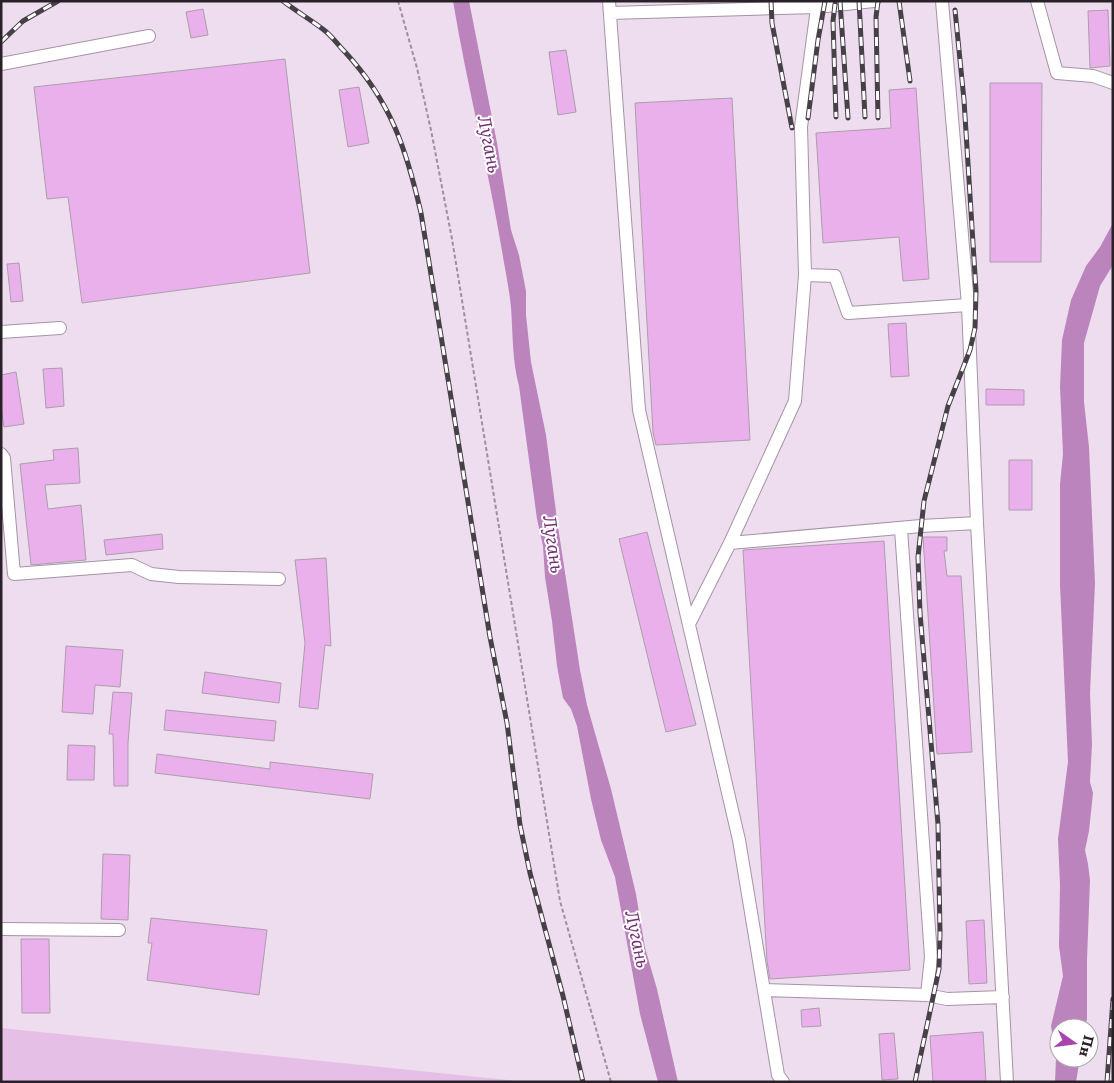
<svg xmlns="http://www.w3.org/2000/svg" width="1114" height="1083" viewBox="0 0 1114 1083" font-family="Literata,serif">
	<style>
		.green { fill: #e5bfe5 }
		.water { fill: #bb84bc }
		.building { fill: #eab0eb; stroke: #ac9dac }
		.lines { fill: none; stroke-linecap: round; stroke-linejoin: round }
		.minor-casing { stroke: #a494a4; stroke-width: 14 }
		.path { stroke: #9c909c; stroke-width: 2; stroke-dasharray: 4 2.5; stroke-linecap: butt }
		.minor { stroke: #fff; stroke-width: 12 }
		.rail-casing { stroke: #484048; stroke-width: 5 }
		.rail { stroke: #fff; stroke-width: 3; stroke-dasharray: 9; stroke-linecap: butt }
		.labels { text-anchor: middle; stroke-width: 4; stroke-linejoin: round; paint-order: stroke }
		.water-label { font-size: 18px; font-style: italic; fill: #733176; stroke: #fff }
	</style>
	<rect width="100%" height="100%" fill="#ede"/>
	<path class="green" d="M 1,1028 L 526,1082 L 1,1082 Z"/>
	<path class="water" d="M 453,1 L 469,1 L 497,143 L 511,230 L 519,255 L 526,291 L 526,315 L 531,362 L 546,435 L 558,527 L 580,670 L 587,705 L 611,789 L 636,894 L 645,948 L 657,989 L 678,1082 L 658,1082 L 640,1014 L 615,877 L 601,840 L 591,799 L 577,726 L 571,709 L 563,698 L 557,666 L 552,621 L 545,577 L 543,546 L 537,519 L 519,386 C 512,360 513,334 511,307 C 509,288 505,269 502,251 C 488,167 467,85 453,1 Z
		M 1113,223 L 1113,265 L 1100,286 L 1084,343 L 1084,402 L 1089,447 L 1095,583 L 1090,693 L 1092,744 L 1090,782 L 1093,793 L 1089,831 L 1085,850 L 1088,864 L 1090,880 L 1087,960 L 1087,1019 L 1085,1028 L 1059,1028 L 1059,1058 L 1080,1058 L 1076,1082 L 1055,1082 L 1056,1058 L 1051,1026 L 1063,976 L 1059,946 L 1060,885 L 1058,839 L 1068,762 L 1060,585 L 1060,484 L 1063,454 L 1060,387 L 1062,340 L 1071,300 L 1086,266 L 1100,247 Z"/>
	<path class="building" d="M 203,9 L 208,35 L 191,38 L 186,12 Z
		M 1108,10 L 1110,66 L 1090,68 L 1088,11 Z
		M 566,50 L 576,112 L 558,115 L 549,52 Z
		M 285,59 L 310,273 L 82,303 L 68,197 L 47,199 L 34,87 Z
		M 990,83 L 1042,83 L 1041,262 L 990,262 Z
		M 359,87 L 369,143 L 348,147 L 339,90 Z
		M 916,88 L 929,279 L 903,281 L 899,237 L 823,243 L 816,133 L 891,128 L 889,90 Z
		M 732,98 L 750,440 L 656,445 L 653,433 L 635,103 Z
		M 19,263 L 23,301 L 11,302 L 7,264 Z
		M 906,323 L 909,376 L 891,377 L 888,324 Z
		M 62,368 L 64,406 L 46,408 L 43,369 Z
		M 16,372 L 24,424 L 4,427 L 1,408 L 1,375 Z
		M 986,389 L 1024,390 L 1024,405 L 986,405 Z
		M 78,448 L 80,483 L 45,485 L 48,509 L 81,505 L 86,560 L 31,565 L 20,464 L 54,460 L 53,450 Z
		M 1009,460 L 1032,460 L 1032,510 L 1009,510 Z
		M 647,532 L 696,725 L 666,732 L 619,539 Z
		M 162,534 L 163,549 L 106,555 L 104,540 Z
		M 923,537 L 947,537 L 947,551 L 944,551 L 947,576 L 961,576 L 972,752 L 937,754 Z
		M 884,541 L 910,970 L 770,979 L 767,961 L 743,550 Z
		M 326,558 L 331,646 L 325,645 L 318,709 L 299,707 L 305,643 L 295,560 Z
		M 66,646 L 123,650 L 120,687 L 95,685 L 93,714 L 62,712 Z
		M 205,672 L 281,683 L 279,703 L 202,693 Z
		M 113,692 L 132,693 L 128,743 L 128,786 L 114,786 L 113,734 L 109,734 Z
		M 166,710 L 276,721 L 274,741 L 164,730 Z
		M 68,745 L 95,746 L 94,780 L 67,780 Z
		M 157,754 L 270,769 L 270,762 L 373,774 L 370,799 L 155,773 Z
		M 103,854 L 130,855 L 128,920 L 101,919 Z
		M 151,918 L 267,930 L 259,995 L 147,980 L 152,943 L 148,943 Z
		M 984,920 L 987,983 L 969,984 L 966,921 Z
		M 21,939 L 49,939 L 50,1013 L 22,1013 Z
		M 819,1008 L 821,1026 L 802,1027 L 801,1010 Z
		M 983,1032 L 986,1082 L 933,1082 L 930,1036 Z
		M 894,1033 L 898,1079 L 882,1080 L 879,1034 Z"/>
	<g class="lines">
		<defs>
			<path id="minor" d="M 609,1 L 639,410 L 739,840 L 778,1075 L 783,1082
				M 942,1 L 968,305 L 977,523 L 1007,1082
				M 1037,1 L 1057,73 L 1093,76 L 1113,83
				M 610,13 L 817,7 L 874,1
				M 1,64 L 149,36
				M 805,275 L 835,276 L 848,313 L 968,305
				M 1,332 L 60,328
				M 1,454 L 4,458 L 14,574 L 132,565 L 151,574 L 179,577 L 279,579
				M 901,529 L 931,957 L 927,995
				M 730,543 L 921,526 L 977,523
				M 689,624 L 730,543 L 795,401 L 805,275 L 801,127 L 818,1
				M 1,929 L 119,930
				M 764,990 L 927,995 L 947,999 L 1003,997"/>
		</defs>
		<use href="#minor" class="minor-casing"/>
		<path class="path" d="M 398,1 L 417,68 L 431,130 L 452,239 L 560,901 L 611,1082"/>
		<use href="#minor" class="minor"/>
		<defs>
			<path id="rail" d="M 283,1 C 296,11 311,20 324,30 C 332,36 338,45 345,52 C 391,102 406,148 421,213 L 490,637 L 507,723 L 520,825 L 530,873 L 563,996 L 583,1082
				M 771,1 L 772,23 L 792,128
				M 840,1 L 848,118
				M 859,1 L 865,117
				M 899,1 L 910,81
				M 835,4 L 833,21 L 836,117
				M 1,42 L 23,21 L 58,1
				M 808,118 L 818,40 L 825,1
				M 878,118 L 876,17 L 878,1
				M 915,1082 L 939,969 L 940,933 L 938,824 L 920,613 L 918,557 L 924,501 L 948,406 L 970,350 L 975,328 L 976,291 L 964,100 L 955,10
				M 1107,1082 L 1113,999"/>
		</defs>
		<use href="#rail" class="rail-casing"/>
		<use href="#rail" class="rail"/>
	</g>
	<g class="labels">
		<g class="water-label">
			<text transform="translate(489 144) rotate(79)" y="6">Лугань</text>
			<text transform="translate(553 544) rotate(82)" y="6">Лугань</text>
			<text transform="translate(637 939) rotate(78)" y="6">Лугань</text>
		</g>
	</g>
	<rect width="1114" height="1083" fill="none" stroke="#282228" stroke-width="5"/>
	<g transform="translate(1074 1043) rotate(104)"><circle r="24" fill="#ffffff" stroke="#a9a7a9"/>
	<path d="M0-4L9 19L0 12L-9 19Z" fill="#a745ab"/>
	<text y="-8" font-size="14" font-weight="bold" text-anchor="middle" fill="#282228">Пн</text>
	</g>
</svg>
